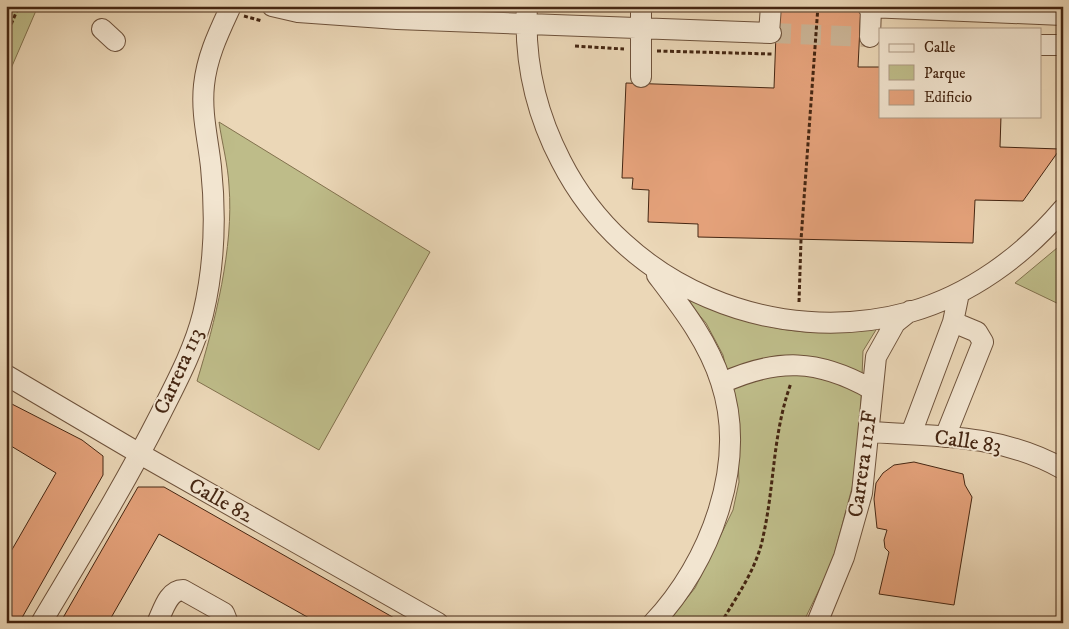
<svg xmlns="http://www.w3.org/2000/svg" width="1069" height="629" viewBox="0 0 1069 629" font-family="'IM FELL DW Pica',serif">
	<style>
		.green { fill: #bebc89; stroke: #82714e }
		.building { fill: #e5a27b; stroke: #452612 }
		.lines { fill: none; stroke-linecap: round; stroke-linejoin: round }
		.minor-tunnel { stroke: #cab496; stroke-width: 20; stroke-dasharray: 20 10; stroke-linecap: butt }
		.minor-casing { stroke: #6e523b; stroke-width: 22 }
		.path { stroke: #452612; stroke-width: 3; stroke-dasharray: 4 2.5; stroke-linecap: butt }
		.minor { stroke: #f2e5d0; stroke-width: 20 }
		.labels { text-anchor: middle; stroke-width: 4; stroke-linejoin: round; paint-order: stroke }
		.street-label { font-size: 21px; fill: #452612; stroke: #f2e5d0 }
	</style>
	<rect width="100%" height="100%" fill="#ebd7b7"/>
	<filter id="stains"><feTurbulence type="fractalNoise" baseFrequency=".004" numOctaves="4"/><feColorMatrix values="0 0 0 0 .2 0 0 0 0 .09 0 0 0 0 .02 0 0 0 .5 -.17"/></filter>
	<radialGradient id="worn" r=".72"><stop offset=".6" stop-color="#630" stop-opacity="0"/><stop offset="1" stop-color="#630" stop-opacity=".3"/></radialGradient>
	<path class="green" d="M 6,6 L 38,6 L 6,80 Z
		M 219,122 L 430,252 L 319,450 L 197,381 C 215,323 234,247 229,186 C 228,165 222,143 219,122 Z
		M 1063,243 L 1063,306 L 1015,283 Z
		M 681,294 C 751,326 802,343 879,325 L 863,351 L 860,427 L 853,484 L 832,563 L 803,623 L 667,623 L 695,588 L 733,510 L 739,482 L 737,438 L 732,393 L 723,355 L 706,323 Z"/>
	<path class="building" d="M 777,6 L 861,6 L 858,67 L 880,67 L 880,116 L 1001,116 L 1000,147 L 1060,149 L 1023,201 L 975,200 L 973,243 L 698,237 L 698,224 L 648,222 L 649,190 L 632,189 L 633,178 L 622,178 L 626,83 L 774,88 Z
		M 6,401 L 82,440 L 103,456 L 103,475 L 19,623 L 6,623 L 6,560 L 56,473 L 6,443 Z
		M 914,462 L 963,474 L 965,485 L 972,497 L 954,605 L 879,594 L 889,552 L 885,548 L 884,540 L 887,530 L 877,528 L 874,499 L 876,483 L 883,473 L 894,465 Z
		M 138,487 L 164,487 L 403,623 L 318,623 L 159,534 L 108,623 L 60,623 Z"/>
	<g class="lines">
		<path class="minor-tunnel" d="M 771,33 L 867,37"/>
		<defs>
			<path id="minor" d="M 272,6 L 298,12 L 397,19 L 771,33
				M 527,6 C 524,60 536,113 561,161 C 625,287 774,349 910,312 C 970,295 1023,256 1063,209
				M 868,7 L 1063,15
				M 102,29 L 115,41
				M 769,33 L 771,6
				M 870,37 L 871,7
				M 1040,45 L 1063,45
				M 641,77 L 641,6
				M 6,375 L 140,454 L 438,623
				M 722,383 C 777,358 818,359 871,389
				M 869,432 C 937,436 1001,434 1063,469
				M 911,434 L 953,322 L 959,293
				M 945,437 L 983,342 L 977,332 L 953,322
				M 41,623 C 82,554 124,486 160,415 C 176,383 194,350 203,314 C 214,268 216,215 211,167 C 208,139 201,113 204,85 C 207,56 219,32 231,6
				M 157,623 C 163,611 168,590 183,590 L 224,613 L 228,623
				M 653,623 C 710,563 748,464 721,382 C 708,341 682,308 657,275
				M 817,623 L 844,557 L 862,493 L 876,357 L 895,323 L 910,311"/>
		</defs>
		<use href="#minor" class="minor-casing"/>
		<path class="path" d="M 244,16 L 262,21
			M 6,36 L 19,6
			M 575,46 L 624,49
			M 657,51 L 772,54
			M 799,302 L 801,240 L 818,6
			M 721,623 C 737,596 757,568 763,537 C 775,484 772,436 791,383"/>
		<use href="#minor" class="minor"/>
	</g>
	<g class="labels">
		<g class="street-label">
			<text transform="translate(178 371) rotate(-66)" y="7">Carrera 113</text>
			<text transform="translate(968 441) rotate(8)" y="7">Calle 83</text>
			<text transform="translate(862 464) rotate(-82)" y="7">Carrera 112F</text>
			<text transform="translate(221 500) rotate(29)" y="7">Calle 82</text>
		</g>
	</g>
	<rect width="1069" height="629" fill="none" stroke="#ebd7b7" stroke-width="25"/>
	<rect x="8" y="8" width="1054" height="614" fill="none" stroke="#452612" stroke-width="2.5"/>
	<rect x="12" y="12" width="1044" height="604" fill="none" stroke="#452612"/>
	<rect x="879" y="28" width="162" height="90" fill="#f2e5d0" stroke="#ad9984"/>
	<rect x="889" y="44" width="25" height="8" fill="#f2e5d0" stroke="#ad9984"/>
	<text x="924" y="52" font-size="15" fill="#452612">Calle</text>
	<rect x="889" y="65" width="25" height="15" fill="#bebc89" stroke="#ad9984"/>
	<text x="924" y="78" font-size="15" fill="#452612">Parque</text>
	<rect x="889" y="90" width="25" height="15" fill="#e5a27b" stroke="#ad9984"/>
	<text x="924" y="102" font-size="15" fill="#452612">Edificio</text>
	<rect width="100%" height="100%" filter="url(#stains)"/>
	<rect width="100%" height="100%" fill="url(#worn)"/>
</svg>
